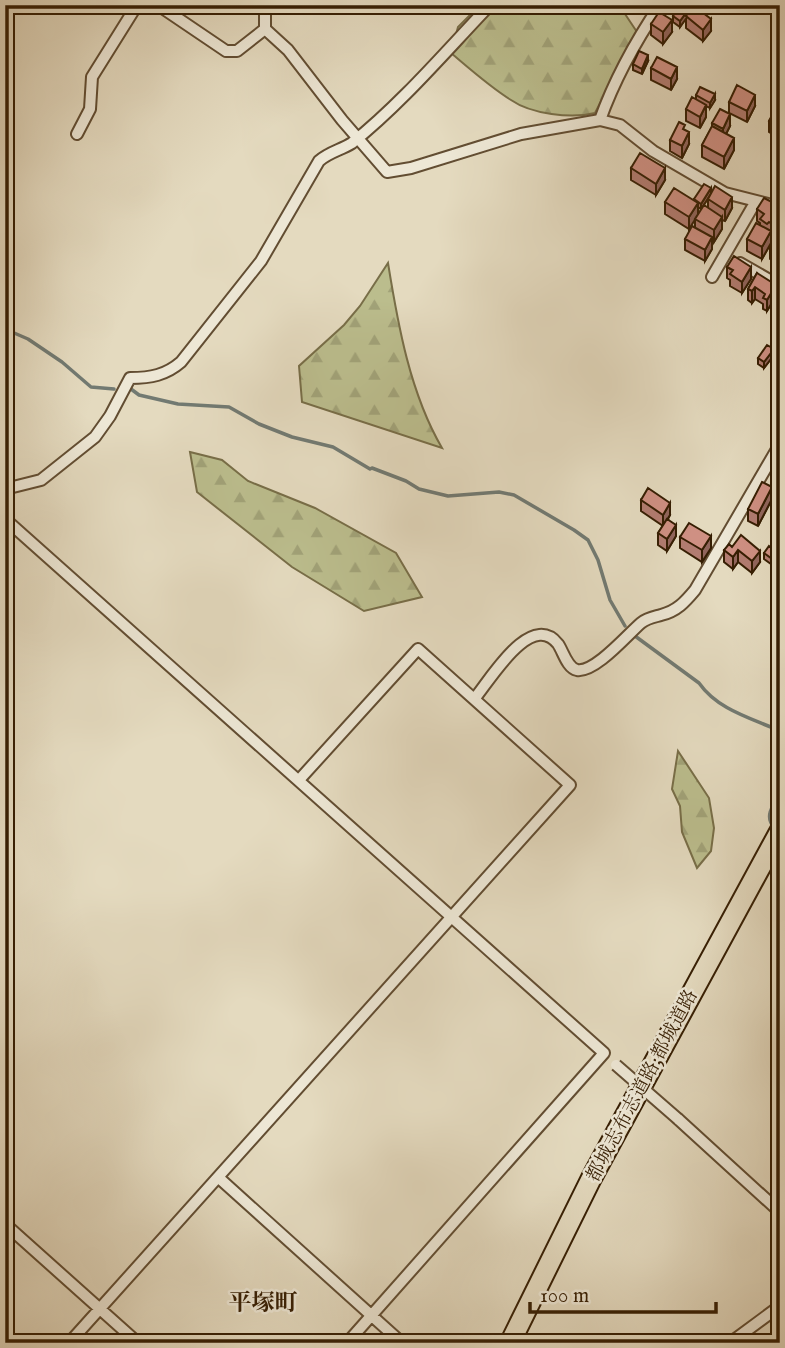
<svg xmlns="http://www.w3.org/2000/svg" width="785" height="1348" viewBox="0 0 785 1348" font-family="'IM FELL English','Noto Serif JP',serif">
	<style>
		.forest { fill: url(#forest-firs); stroke: #786e48; stroke-width: 2 }
		.lines { fill: none; stroke-linecap: round; stroke-linejoin: round }
		.stream { stroke: #727a72; stroke-width: 3.5 }
		.street-casing { stroke: #624d32; stroke-width: 14 }
		.highway-casing { stroke: #361e03; stroke-width: 23 }
		.street { stroke: #ede7d5; stroke-width: 10 }
		.highway { stroke: #e4dabf; stroke-width: 19 }
		.street-bridge-casing { stroke: #624d32; stroke-width: 14; stroke-linecap: butt }
		.street-bridge { stroke: #ede7d5; stroke-width: 10 }
		.wall { fill: #b27c71; stroke: #361e03; stroke-width: 2 }
		.shaded-wall { fill: #91655c; stroke: #361e03; stroke-width: 2 }
		.building { fill: #cf9083; stroke: #361e03; stroke-width: 2 }
		.labels { text-anchor: middle; stroke-width: 5; stroke-linejoin: round; paint-order: stroke }
		.street-label { font-size: 19px; fill: #361e03; stroke: #ede7d5 }
		.quarter-label { font-size: 23px; font-weight: bold; fill: #361e03; stroke: #ede7d5 }
	</style>
	<defs>
		<pattern id="forest-firs" width="22" height="20" patternUnits="userSpaceOnUse" patternTransform="scale(1.75)"><rect width="22" height="20" fill="#bbbd8d"/><path d="M5 1l3.5 6h-7zM16 11l3.5 6h-7z" fill="#a1a278"/></pattern>
	</defs>
	<rect width="100%" height="100%" fill="#e4dabf"/>
	<filter id="stains"><feTurbulence type="fractalNoise" baseFrequency=".00286" numOctaves="4"/><feColorMatrix values="0 0 0 0 .2 0 0 0 0 .09 0 0 0 0 .02 0 0 0 .5 -.17"/></filter>
	<radialGradient id="worn" r=".72"><stop offset=".6" stop-color="#630" stop-opacity="0"/><stop offset="1" stop-color="#630" stop-opacity=".3"/></radialGradient>
	<path class="forest" d="M 480,5 L 619,5 L 637,32 L 595,113 C 571,119 531,114 511,100 C 490,87 470,69 451,53 L 458,27 Z
		M 388,263 C 398,325 410,393 442,448 L 302,402 L 299,366 L 344,325 L 360,306 Z
		M 190,452 L 222,460 L 248,481 L 315,508 L 396,553 L 422,597 L 364,611 L 292,567 L 197,492 Z
		M 678,751 L 709,798 L 714,828 L 711,851 L 697,868 L 682,832 L 680,806 L 672,789 Z"/>
	<g class="lines">
		<path class="stream" d="M 5,329 L 28,339 L 62,362 L 91,387 L 114,389
			M 131,389 L 139,395 L 178,404 L 229,407 L 259,424 L 292,437 L 333,447 L 370,469 L 372,468 L 406,481 L 419,489 L 448,496 L 499,492 L 514,495 L 574,530 L 588,540 L 598,560 L 610,600 L 625,626
			M 635,636 L 699,683 C 718,710 751,718 780,731
			M 774,827 C 764,816 773,805 780,795"/>
		<defs>
			<path id="street" d="M 158,5 L 226,51 L 237,51 L 265,29
				M 265,5 L 265,29 L 288,50 L 342,120 L 387,172 L 411,168 L 521,134 L 600,120 L 620,125 L 653,151 L 725,193 L 780,207
				M 600,120 C 615,78 635,42 660,5
				M 77,134 L 90,109 L 92,77 L 137,5
				M 740,263 L 780,286
				M 712,277 L 756,201
				M 5,489 L 41,480 L 95,437 L 110,416 L 130,378 C 151,378 166,375 181,362 L 261,261 L 319,161 C 329,152 341,150 352,143 C 402,103 446,51 490,5
				M 5,519 L 604,1053 L 347,1343
				M 475,698 C 490,680 531,610 558,644 C 563,651 567,668 577,670 C 595,673 628,634 641,623 C 647,618 654,617 661,615 C 677,611 685,602 695,590 L 780,444
				M 678,1119 L 780,1212
				M 219,1178 L 402,1343
				M 5,1224 L 138,1343
				M 69,1343 L 570,785 L 418,649 L 299,780
				M 730,1343 L 780,1306"/>
			<path id="highway" d="M 510,1343 L 591,1179 L 780,831"/>
		</defs>
		<use href="#street" class="street-casing"/>
		<use href="#highway" class="highway-casing"/>
		<use href="#street" class="street"/>
		<use href="#highway" class="highway"/>
		<defs>
			<path id="street-bridge" d="M 616,1065 L 678,1119"/>
		</defs>
		<use href="#street-bridge" class="street-bridge-casing"/>
		<use href="#street-bridge" class="street-bridge"/>
	</g>
	<path class="wall" d="M 688,14 L 711,31 L 703,41 L 686,28 L 686,18 L 680,27 L 673,22 L 673,16 Z
		M 651,24 L 672,32 L 663,44 L 651,35 Z
		M 648,61 L 642,74 L 633,70 L 633,64 Z
		M 651,68 L 677,79 L 671,90 L 651,80 Z
		M 696,95 L 715,100 L 710,108 L 706,106 L 706,117 L 700,128 L 686,121 L 686,109 L 696,100 Z
		M 729,102 L 755,106 L 747,122 L 729,113 Z
		M 780,105 L 780,139 L 769,132 L 769,121 Z
		M 712,123 L 730,126 L 726,134 L 734,150 L 724,169 L 702,157 L 702,145 L 712,127 Z
		M 670,140 L 689,144 L 682,158 L 670,151 Z
		M 631,168 L 665,180 L 656,195 L 631,180 Z
		M 711,194 L 701,209 L 698,207 L 689,229 L 665,214 L 665,202 L 694,201 L 694,199 Z
		M 708,199 L 732,208 L 725,221 L 722,220 L 722,229 L 714,242 L 712,240 L 712,249 L 705,261 L 685,250 L 685,239 L 695,228 L 695,219 L 708,208 Z
		M 780,206 L 780,264 L 770,259 L 770,247 L 775,238 L 771,235 L 771,243 L 762,259 L 747,251 L 747,239 L 760,225 L 760,223 L 757,221 L 757,209 Z
		M 727,267 L 751,279 L 742,293 L 730,286 L 730,280 L 727,278 Z
		M 757,273 L 776,296 L 767,311 L 763,309 L 763,304 L 755,299 L 752,303 L 748,300 L 748,289 Z
		M 780,293 L 780,320 L 773,316 L 773,305 Z
		M 774,355 L 764,368 L 758,364 L 758,358 Z
		M 772,499 L 758,526 L 748,521 L 748,509 Z
		M 641,500 L 670,515 L 668,519 L 676,536 L 667,551 L 658,545 L 658,533 L 663,526 L 641,511 Z
		M 780,505 L 780,520 L 778,519 L 778,507 Z
		M 680,537 L 711,548 L 702,562 L 680,548 Z
		M 732,547 L 760,562 L 752,573 L 738,562 L 733,569 L 724,562 L 724,550 Z
		M 764,553 L 780,554 L 780,561 L 775,567 L 764,559 Z"/>
	<path class="shaded-wall" d="M 688,10 L 688,16 L 680,27 L 680,21 Z
		M 711,19 L 711,31 L 703,41 L 703,30 Z
		M 672,20 L 672,32 L 663,44 L 663,32 Z
		M 648,55 L 648,61 L 642,74 L 642,69 Z
		M 677,67 L 677,79 L 671,90 L 671,79 Z
		M 715,94 L 715,100 L 710,108 L 710,103 Z
		M 755,95 L 755,106 L 747,122 L 747,111 Z
		M 706,105 L 706,117 L 700,128 L 700,117 Z
		M 730,114 L 730,126 L 723,140 L 723,129 Z
		M 689,132 L 689,144 L 682,158 L 682,146 Z
		M 734,138 L 734,150 L 724,169 L 724,157 Z
		M 665,168 L 665,180 L 656,195 L 656,184 Z
		M 711,188 L 711,194 L 701,209 L 701,204 Z
		M 732,197 L 732,208 L 725,221 L 725,210 Z
		M 698,203 L 698,215 L 689,229 L 689,217 Z
		M 722,217 L 722,229 L 714,242 L 714,230 Z
		M 771,231 L 771,243 L 762,259 L 762,247 Z
		M 712,237 L 712,249 L 705,261 L 705,250 Z
		M 751,267 L 751,279 L 742,293 L 742,282 Z
		M 776,285 L 776,296 L 767,311 L 767,300 Z
		M 755,287 L 755,299 L 752,303 L 752,291 Z
		M 774,349 L 774,355 L 764,368 L 764,362 Z
		M 772,487 L 772,499 L 758,526 L 758,514 Z
		M 670,503 L 670,515 L 663,526 L 663,515 Z
		M 676,525 L 676,536 L 667,551 L 667,539 Z
		M 711,536 L 711,548 L 702,562 L 702,550 Z
		M 738,550 L 738,562 L 733,569 L 733,557 Z
		M 760,551 L 760,562 L 752,573 L 752,561 Z
		M 780,555 L 780,561 L 775,567 L 775,561 Z"/>
	<path class="building" d="M 681,5 L 688,10 L 680,21 L 673,16 Z
		M 694,6 L 711,19 L 703,30 L 686,16 Z
		M 659,12 L 672,20 L 663,32 L 651,24 Z
		M 639,51 L 648,55 L 642,69 L 633,64 Z
		M 657,57 L 677,67 L 671,79 L 651,68 Z
		M 737,85 L 755,95 L 747,111 L 729,102 Z
		M 700,87 L 715,94 L 710,103 L 696,95 Z
		M 692,97 L 706,105 L 700,117 L 686,109 Z
		M 778,104 L 780,105 L 780,128 L 769,121 Z
		M 720,109 L 730,114 L 723,129 L 712,123 Z
		M 679,122 L 685,125 L 683,129 L 689,132 L 682,146 L 670,140 Z
		M 712,126 L 734,138 L 724,157 L 702,145 Z
		M 640,153 L 665,168 L 656,184 L 631,168 Z
		M 704,184 L 711,188 L 701,204 L 694,199 Z
		M 715,186 L 732,197 L 725,210 L 708,199 Z
		M 674,188 L 698,203 L 689,217 L 665,202 Z
		M 764,198 L 780,206 L 780,225 L 778,228 L 769,222 L 767,224 L 760,219 L 764,214 L 757,209 Z
		M 704,205 L 722,217 L 714,230 L 695,219 Z
		M 756,223 L 771,231 L 762,247 L 747,239 Z
		M 692,226 L 712,237 L 705,250 L 685,239 Z
		M 777,235 L 780,236 L 780,253 L 770,247 Z
		M 734,256 L 751,267 L 742,282 L 730,274 L 733,270 L 727,267 Z
		M 757,273 L 776,285 L 767,300 L 763,298 L 765,294 L 755,287 L 752,291 L 748,289 Z
		M 780,293 L 780,309 L 773,305 Z
		M 767,345 L 774,349 L 764,362 L 758,358 Z
		M 762,482 L 772,487 L 758,514 L 748,509 Z
		M 648,488 L 670,503 L 663,515 L 641,500 Z
		M 667,519 L 676,525 L 667,539 L 658,533 Z
		M 689,523 L 711,536 L 702,550 L 680,537 Z
		M 741,535 L 760,551 L 752,561 L 738,550 L 733,557 L 724,550 L 729,544 L 732,547 Z
		M 769,546 L 780,554 L 775,561 L 764,553 Z"/>
	<g class="labels">
		<g class="street-label">
			<text transform="translate(641 1085) rotate(-62)" y="7">都城志布志道路;都城道路</text>
		</g>
		<g class="quarter-label">
			<text x="263" y="1310">平塚町</text>
		</g>
	</g>
	<rect width="785" height="1348" fill="none" stroke="#e4dabf" stroke-width="28"/>
	<rect x="7" y="7" width="771" height="1334" fill="none" stroke="#361e03" stroke-width="3.5"/>
	<rect x="14" y="14" width="757" height="1320" fill="none" stroke="#361e03" stroke-width="2"/>
	<path d="M530 1302v10h186v-10" fill="none" stroke="#361e03" stroke-width="3.5"/>
	<text x="540" y="1302" font-size="21" fill="#361e03" stroke="#ede7d5" stroke-width="5" paint-order="stroke">100 m</text>
	<rect width="100%" height="100%" filter="url(#stains)"/>
	<rect width="100%" height="100%" fill="url(#worn)"/>
</svg>
